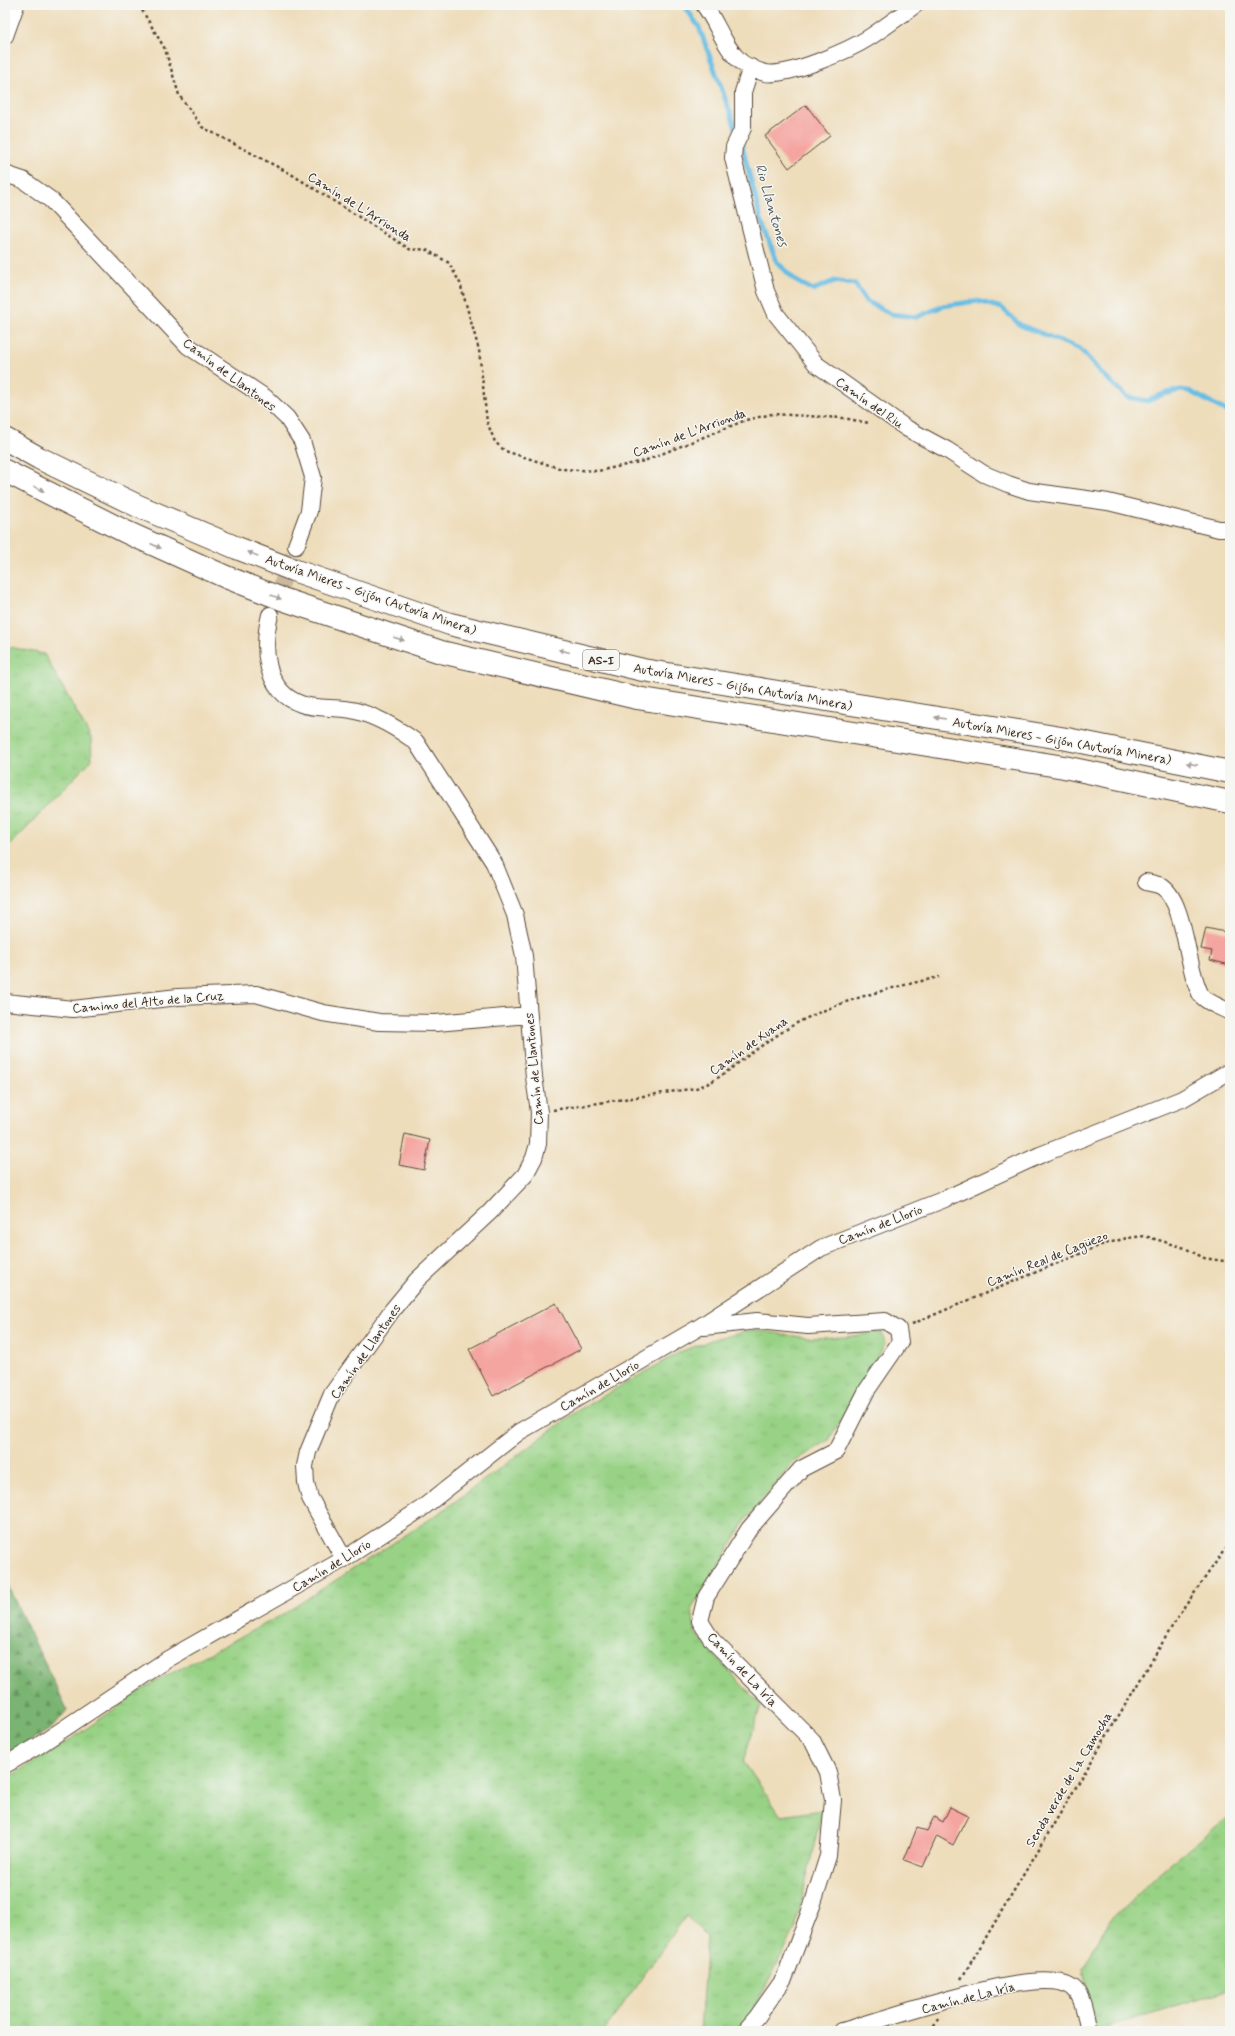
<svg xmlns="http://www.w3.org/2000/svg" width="1235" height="2036" viewBox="0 0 1235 2036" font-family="Mynerve,sans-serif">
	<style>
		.grass { fill: url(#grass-tufts); stroke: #6a7e52 }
		.forest { fill: url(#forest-firs); stroke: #5a6f48 }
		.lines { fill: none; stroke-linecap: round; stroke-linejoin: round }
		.stream { stroke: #67bde3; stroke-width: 5 }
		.building { fill: #f5a5a0 }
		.minor-tunnel { stroke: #cab99c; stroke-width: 16; stroke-dasharray: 16 8; stroke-linecap: butt }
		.minor-casing { stroke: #564536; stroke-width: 18 }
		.highway-casing { stroke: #564536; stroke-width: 24 }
		.path { stroke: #564536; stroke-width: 2.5; stroke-dasharray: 3 3; stroke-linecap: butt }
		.minor { stroke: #fff; stroke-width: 16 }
		.highway { stroke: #fff; stroke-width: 22 }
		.oneway { fill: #a79f9a }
		.labels { text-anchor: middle; stroke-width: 3; stroke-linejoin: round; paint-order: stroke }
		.shield { fill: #f6f6f2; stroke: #73675e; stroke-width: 1 }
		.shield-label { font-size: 12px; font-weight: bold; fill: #3b2a1e }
		.street-label { font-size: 13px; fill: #3b2a1e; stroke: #f6f6f2 }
		.water-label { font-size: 14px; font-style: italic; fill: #485659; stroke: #f6f6f2 }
	</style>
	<defs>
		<pattern id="grass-tufts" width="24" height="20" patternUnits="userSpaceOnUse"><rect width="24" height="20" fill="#98d285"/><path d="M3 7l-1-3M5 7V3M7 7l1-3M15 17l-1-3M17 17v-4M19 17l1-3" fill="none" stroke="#84b472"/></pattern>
		<pattern id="forest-firs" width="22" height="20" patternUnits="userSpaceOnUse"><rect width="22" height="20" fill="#7ab472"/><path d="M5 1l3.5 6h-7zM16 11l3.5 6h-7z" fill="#65935d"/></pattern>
	</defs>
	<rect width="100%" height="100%" fill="#f6f6f2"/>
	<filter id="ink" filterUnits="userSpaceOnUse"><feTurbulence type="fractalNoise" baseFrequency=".025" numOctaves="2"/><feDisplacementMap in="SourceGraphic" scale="8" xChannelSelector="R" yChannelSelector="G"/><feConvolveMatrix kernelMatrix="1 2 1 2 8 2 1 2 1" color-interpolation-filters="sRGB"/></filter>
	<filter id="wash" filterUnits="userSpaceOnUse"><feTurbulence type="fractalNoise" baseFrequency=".012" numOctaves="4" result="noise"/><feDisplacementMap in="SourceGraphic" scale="16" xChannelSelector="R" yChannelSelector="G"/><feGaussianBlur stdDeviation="0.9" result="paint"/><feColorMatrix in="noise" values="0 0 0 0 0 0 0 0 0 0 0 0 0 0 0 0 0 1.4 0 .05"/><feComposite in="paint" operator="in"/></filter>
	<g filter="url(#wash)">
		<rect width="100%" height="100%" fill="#edb"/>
		<path class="grass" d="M 5,646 L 44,654 L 91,738 L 92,759 L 5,851 Z
			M 754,1330 L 808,1338 L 845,1337 L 882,1332 L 885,1344 L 829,1440 L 794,1462 L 747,1518 L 692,1608 L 695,1633 L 761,1706 L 743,1761 L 781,1816 L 822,1810 L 795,1930 L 743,2031 L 700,2031 L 707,1937 L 686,1916 L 604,2031 L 5,2031 L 5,1779 L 67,1742 L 149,1685 L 282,1615 L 441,1512 L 577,1411 L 682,1351 L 717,1338 Z
			M 1230,1815 L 1230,1989 L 1094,2031 L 1083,1968 L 1109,1921 L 1156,1876 Z"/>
		<path class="forest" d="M 5,1580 L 67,1710 L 52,1728 L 5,1756 Z"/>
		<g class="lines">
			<path class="stream" d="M 684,5 L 699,27 L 737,131
				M 741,142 L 761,220 L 777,262 L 796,281 L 813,290 L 834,281 L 855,284 L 866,301 L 891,314 L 917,317 L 943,306 L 977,301 L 1002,308 L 1020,325 L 1080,349 L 1102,374 L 1127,397 L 1148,401 L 1161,395 L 1180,390 L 1189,391 L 1230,413"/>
		</g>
		<g id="blocks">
			<path class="building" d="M 806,105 L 830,136 L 789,168 L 765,136 Z
				M 1206,928 L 1230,933 L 1230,965 L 1210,960 L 1212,951 L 1201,949 Z
				M 405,1134 L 430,1140 L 424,1170 L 399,1165 Z
				M 556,1303 L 581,1349 L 493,1396 L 469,1349 Z
				M 950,1807 L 968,1816 L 953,1845 L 937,1836 L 923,1867 L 904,1860 L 917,1828 L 927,1831 L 934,1817 L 943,1822 Z"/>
		</g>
	</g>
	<g filter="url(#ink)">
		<use href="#blocks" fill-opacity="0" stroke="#564536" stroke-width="1"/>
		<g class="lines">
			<path class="minor-tunnel" d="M 270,615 L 296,546"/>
			<defs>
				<path id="minor" d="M 704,5 C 717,22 724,47 740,61 C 745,66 758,71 765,73 C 788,77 850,50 870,37 C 885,27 900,16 915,5
					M 5,36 L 16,5
					M 751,67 L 743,92 L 743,128 L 734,147 L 733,158 L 766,291 L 776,314 L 816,364 L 906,428 L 947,450 L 984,474 L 1008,484 L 1029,491 L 1108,502 L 1219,529 L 1230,529
					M 5,174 L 23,180 L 51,200 L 188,346 L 266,398 L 287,418 L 302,441 L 313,477 L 309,511 L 296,546
					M 270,615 C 262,647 264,691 301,704 C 318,710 339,706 356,711 C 379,717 397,728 416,742 L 494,863 L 515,915 L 524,956 L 534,1077 L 539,1112 L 538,1144 L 534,1158 L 525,1175 L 490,1212 L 417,1280 L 393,1309 L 332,1394 L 308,1452 L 305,1466 L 306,1483 L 310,1498 L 344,1559
					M 1146,882 C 1150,883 1157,884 1161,886 C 1186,901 1186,969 1201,995 C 1206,1002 1222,1008 1230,1012
					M 5,1002 L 73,1009 L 178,997 L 256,994 L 323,1013 L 379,1022 L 436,1023 L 528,1015
					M 704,1327 L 757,1321 L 808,1326 L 885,1321 L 898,1329 L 900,1342 L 867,1390 L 836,1451 L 801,1469 L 749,1529 L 706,1597 L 700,1621 L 712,1640 L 812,1740 L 828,1772 L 833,1800 L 828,1856 L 812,1906 L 784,1979 L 757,2017 L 745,2031
					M 5,1765 L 38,1746 L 168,1659 L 344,1559 L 421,1509 L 519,1432 L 698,1328 L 821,1248 L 945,1199 L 1040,1155 L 1182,1099 L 1230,1071
					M 842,2031 C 884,2020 1038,1963 1072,1987 C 1084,1996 1085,2016 1089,2031"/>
				<path id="highway" d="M 5,439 L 39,458 L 138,506 L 237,548 L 293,570 L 450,624 L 643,670 L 1067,739 L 1230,772
					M 5,471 L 126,532 L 226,577 L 282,599 L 441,652 L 637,698 L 1064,767 L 1230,802"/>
			</defs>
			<use href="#minor" class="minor-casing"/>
			<use href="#highway" class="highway-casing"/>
			<path class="path" d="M 139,5 L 165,49 L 179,95 L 202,127 L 291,174 L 411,250 L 425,249 L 449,263 L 460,283 L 479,350 L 487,422 L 495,442 L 505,451 L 562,469 L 598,471 L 644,461 L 746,420 L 772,414 L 843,418 L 869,423
				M 553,1110 L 696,1088 C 717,1082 732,1067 750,1054 C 764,1044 780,1033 795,1024 C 840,1000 890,988 939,977
				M 912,1324 L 1101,1245 L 1127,1238 L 1145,1236 L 1185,1248 L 1204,1258 L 1230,1262
				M 961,1979 L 1179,1615 L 1230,1542
				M 931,2031 L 938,2018"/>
			<use href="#minor" class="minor"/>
			<use href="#highway" class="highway"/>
		</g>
		<defs><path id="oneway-solid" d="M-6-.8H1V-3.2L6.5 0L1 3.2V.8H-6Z"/></defs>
		<g class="oneway">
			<use href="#oneway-solid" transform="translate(39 489) rotate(26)"/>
			<use href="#oneway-solid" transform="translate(156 546) rotate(24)"/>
			<use href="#oneway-solid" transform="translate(253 554) rotate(-158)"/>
			<use href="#oneway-solid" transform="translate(276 597) rotate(22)"/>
			<use href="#oneway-solid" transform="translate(399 639) rotate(18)"/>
			<use href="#oneway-solid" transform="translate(564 651) rotate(-166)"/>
			<use href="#oneway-solid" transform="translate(940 718) rotate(-171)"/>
			<use href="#oneway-solid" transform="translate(1192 764) rotate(-169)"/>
		</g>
	</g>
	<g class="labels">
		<rect class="shield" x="583" y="650" width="36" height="20" rx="3"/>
		<g class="shield-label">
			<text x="601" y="664">AS-I</text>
		</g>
		<g class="street-label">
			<text transform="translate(360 206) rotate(32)" y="5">Camín de L'Arrionda</text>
			<text transform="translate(230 374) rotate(37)" y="5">Camín de Llantones</text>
			<text transform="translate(870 402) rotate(35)" y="5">Camín del Riu</text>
			<text transform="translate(689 432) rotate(-20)" y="5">Camín de L'Arrionda</text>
			<text transform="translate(371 594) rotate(19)" y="5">Autovía Mieres - Gijón (Autovía Minera)</text>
			<text transform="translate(743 686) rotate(10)" y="5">Autovía Mieres - Gijón (Autovía Minera)</text>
			<text transform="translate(1062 740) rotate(10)" y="5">Autovía Mieres - Gijón (Autovía Minera)</text>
			<text transform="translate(148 1001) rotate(-5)" y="5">Camino del Alto de la Cruz</text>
			<text transform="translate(748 1045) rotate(-35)" y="5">Camín de Xuana</text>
			<text transform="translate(533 1069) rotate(-95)" y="5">Camín de Llantones</text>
			<text transform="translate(880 1224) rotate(-21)" y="5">Camín de Llorio</text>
			<text transform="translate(1047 1258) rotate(-22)" y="5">Camín Real de Cagüezo</text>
			<text transform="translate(365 1351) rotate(-55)" y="5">Camín de Llantones</text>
			<text transform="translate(599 1385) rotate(-30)" y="5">Camín de Llorio</text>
			<text transform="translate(331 1565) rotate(-31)" y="5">Camín de Llorio</text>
			<text transform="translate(743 1669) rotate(47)" y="5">Camín de La Iría</text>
			<text transform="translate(1068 1779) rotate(-59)" y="5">Senda verde de La Camocha</text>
			<text transform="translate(968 1997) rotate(-14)" y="5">Camín de La Iría</text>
		</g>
		<g class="water-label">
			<text transform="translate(772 205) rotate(74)" y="5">Rio Llantones</text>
		</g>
	</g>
	<rect width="1235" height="2036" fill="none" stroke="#f6f6f2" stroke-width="20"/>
</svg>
